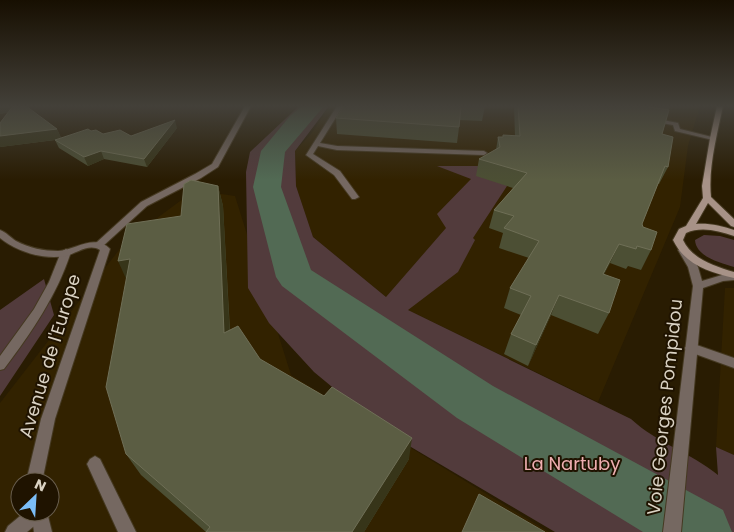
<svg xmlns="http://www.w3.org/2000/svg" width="734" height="532" viewBox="0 0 734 532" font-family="Poppins,sans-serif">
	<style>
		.built { fill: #322200; fill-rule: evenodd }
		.green { fill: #523b3c }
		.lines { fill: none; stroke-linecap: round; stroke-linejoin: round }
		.river { fill: #526a54; fill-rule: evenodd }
		.service-casing { stroke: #453921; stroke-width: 2 }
		.minor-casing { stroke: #453921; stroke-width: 2 }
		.tertiary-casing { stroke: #453921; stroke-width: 2 }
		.secondary-casing { stroke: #453921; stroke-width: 2 }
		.service { fill: #756861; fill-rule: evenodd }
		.minor { fill: #756861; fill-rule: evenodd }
		.tertiary { fill: #756861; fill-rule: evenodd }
		.secondary { fill: #a79287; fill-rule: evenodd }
		.wall { fill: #4c4f34 }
		.shaded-wall { fill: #373519 }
		.building { fill: #5b5d43; stroke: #6f6f57 }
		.labels { text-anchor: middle; stroke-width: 4; stroke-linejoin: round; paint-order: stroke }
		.near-street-label { font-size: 18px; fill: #dad2c3; stroke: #1f1300 }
		.near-park-label { font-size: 18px; fill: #eeaeb0; stroke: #1f1300 }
	</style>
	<rect width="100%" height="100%" fill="#291c02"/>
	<path class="built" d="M 330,106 L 700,106 L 688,146 L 680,207 L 598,402 L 408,310 L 386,297 L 313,237 L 296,186 L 295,151 L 311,134 Z
		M 195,190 L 235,196 L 291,375 L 549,532 L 0,532 L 0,403 L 126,241 ZM 20,482 L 50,482 L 50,512 L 20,512 Z
		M 725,288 L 734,288 L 734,455 L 716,447 Z"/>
	<path class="green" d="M 299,106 L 329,106 L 295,151 L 296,186 L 313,237 L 386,297 L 446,228 L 437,214 L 471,179 L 437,166 L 494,166 L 507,186 L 473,238 L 475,240 L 458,272 L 408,310 L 631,419 C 657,443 691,453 718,475 L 716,447 L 734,455 L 734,532 L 555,532 L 389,434 L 314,372 L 269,323 L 248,288 L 246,172 L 250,152 Z
		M 704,235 L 720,236 L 734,240 L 734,267 C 721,263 696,257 695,240 Z
		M 44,279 L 54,315 L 0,396 L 0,310 Z"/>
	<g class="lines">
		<path class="river" d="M 302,106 L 324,106 L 285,152 L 281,187 L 311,270 L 493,386 L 723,510 L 732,532 L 643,532 L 457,418 L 282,286 L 276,277 L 253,187 L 261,151 L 290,116 Z"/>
		<defs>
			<path id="service" d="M 245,106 L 251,106 L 218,167 L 201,178 L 147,206 L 103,246 L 97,246 L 95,244 L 97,242 L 141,202 L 195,174 L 212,164 Z
				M 337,106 L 343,106 L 320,143 L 337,146 L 484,151 L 487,153 L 484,155 L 337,150 L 318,146 L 313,154 L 340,171 L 359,197 L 355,199 L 352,199 L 334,175 L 306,155 Z
				M 652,118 L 678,123 L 680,129 L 716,138 L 713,140 L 675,131 L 673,125 L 650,121 L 649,120 Z
				M 66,249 L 71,252 C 57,295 32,332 4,369 L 0,370 L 0,356 L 34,309 L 49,282 L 61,252 Z
				M 691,343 L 734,358 L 734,368 L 687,351 L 685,348 L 687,345 Z
				M 95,456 L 100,459 L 136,532 L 118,532 L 87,464 L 90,459 Z
				M 25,512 L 46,512 L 44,518 L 27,532 L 5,532 L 8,526 Z"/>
			<path id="minor" d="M 0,230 C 6,232 11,238 16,241 C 29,248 44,251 58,251 C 75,250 95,233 110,249 L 55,419 L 42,482 L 26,482 L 41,419 L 100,250 C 89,243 77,253 66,256 C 44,260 17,252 0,238 Z
				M 31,512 L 47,512 L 52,532 L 34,532 Z"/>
			<path id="tertiary" d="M 683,247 L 686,248 L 698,267 L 702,281 L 722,275 L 734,274 L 734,280 L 723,281 L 703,288 L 681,532 L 663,532 L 693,286 L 688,267 L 678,250 Z"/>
			<path id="secondary" d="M 717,106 L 723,106 C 717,135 708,168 711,197 L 734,219 L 734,227 L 731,226 L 708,203 L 696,224 C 709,223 722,226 734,230 L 734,236 C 718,231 702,226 686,233 L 683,240 C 692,259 714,266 734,272 L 734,278 C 709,272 685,265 673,240 L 679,229 L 686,226 L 703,198 L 702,186 L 710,138 Z"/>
		</defs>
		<use href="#service" class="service-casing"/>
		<use href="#minor" class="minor-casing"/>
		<use href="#tertiary" class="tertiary-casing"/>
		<use href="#secondary" class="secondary-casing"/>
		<use href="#service" class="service"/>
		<use href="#minor" class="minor"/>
		<use href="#tertiary" class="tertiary"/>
		<use href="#secondary" class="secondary"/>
	</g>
	<path class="wall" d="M 0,106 L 11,106 L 10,109 L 57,129 L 61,138 L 91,131 L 103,134 L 131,136 L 177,128 L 147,167 L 104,159 L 88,166 L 59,148 L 55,140 L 0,147 L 0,123 L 8,112 L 0,114 Z
		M 344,106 L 485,106 L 482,121 L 460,120 L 457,143 L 337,134 L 336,118 Z
		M 514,106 L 670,106 L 662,134 L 668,167 L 659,184 L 658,184 L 642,224 L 643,227 L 651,250 L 641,270 L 628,266 L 626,269 L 610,263 L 604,274 L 609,313 L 598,334 L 551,315 L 528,366 L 504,354 L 511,334 L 521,315 L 504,308 L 510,288 L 529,258 L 499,248 L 503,233 L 489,228 L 494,210 L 513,188 L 476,176 L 479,159 L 496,150 L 498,137 L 503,137 L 503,135 L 515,136 Z
		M 218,186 L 223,206 L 230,330 L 260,359 L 409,459 L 364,532 L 206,532 L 141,475 L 126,454 Z"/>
	<path class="shaded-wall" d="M 0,106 L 11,106 L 10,112 L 0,114 Z
		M 175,120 L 177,128 L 147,167 L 144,159 Z
		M 57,129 L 62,139 L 0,147 L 0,136 Z
		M 101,151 L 104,159 L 88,166 L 84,157 Z
		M 218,186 L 223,206 L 231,355 L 224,333 Z
		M 619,244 L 610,263 L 594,294 L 603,274 Z
		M 130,259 L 128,283 L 118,261 Z
		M 559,295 L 551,315 L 528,366 L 536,345 Z
		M 412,438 L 409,459 L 364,532 L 352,532 Z"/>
	<path class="building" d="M 13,106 L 26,106 L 57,129 L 0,136 L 0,123 Z
		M 344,106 L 461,106 L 459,127 L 336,118 Z
		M 518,106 L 643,106 L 669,110 L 662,134 L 673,137 L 668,167 L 665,166 L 642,224 L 643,227 L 657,232 L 651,250 L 637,246 L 636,249 L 619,244 L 603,274 L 620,280 L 609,313 L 559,295 L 536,345 L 511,334 L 531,296 L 510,288 L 539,241 L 504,228 L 514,216 L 494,210 L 527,173 L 479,159 L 500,147 L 498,137 L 503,137 L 503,135 L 520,136 Z
		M 175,120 L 144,159 L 101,151 L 84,157 L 55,140 L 88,129 L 91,131 L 96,130 L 103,134 L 120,130 L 131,136 Z
		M 191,180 L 218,186 L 224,333 L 238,326 L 260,359 L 324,396 L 332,387 L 412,438 L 352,532 L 206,532 L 210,527 L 126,454 L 106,387 L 130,259 L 118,261 L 127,224 L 181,216 L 184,184 Z
		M 479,494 L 545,532 L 462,532 Z"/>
	<linearGradient id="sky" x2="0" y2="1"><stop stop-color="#170f01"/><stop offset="0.59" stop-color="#434039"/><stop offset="1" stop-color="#434039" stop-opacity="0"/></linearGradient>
	<rect width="734" height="180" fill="url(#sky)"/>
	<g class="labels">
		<g class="near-street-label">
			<text transform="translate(50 356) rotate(-73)" y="6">Avenue de l'Europe</text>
			<text transform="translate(665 407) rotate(-84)" y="6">Voie Georges Pompidou</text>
		</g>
		<g class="near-park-label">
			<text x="572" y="470">La Nartuby</text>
		</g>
	</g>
	<g transform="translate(35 497) rotate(25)"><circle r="24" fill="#1f1300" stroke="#6a5f4e"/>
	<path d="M0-4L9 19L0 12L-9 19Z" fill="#7bbef8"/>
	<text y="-8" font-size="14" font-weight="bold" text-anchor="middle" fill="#dad2c3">N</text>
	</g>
</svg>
